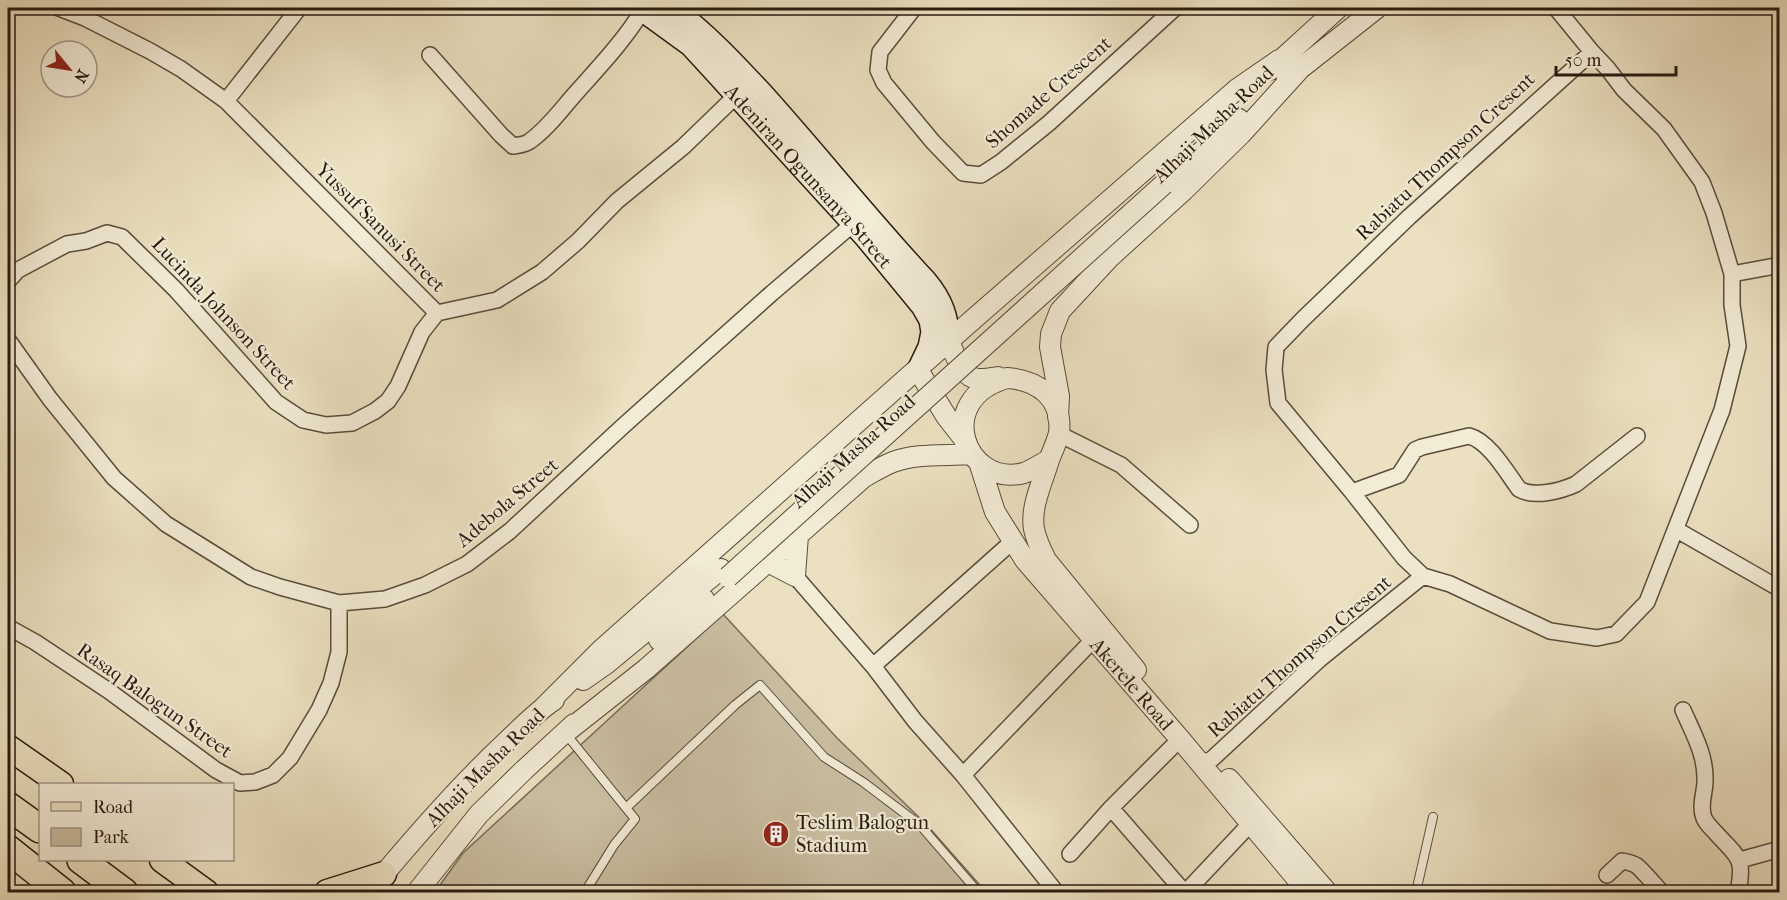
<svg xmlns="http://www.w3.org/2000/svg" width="1787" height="900" viewBox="0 0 1787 900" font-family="'IM FELL French Canon',serif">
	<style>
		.green { fill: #cabea2; stroke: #7a6c59; stroke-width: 1.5 }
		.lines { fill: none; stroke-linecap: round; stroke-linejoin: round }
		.service-casing { stroke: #5a4c3c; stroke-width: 10 }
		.minor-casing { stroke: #5a4c3c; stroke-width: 18 }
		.tertiary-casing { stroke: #5a4c3c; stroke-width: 22 }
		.secondary-casing { stroke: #291a10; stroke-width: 24 }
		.primary-casing { stroke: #291a10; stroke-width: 27 }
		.motorway-casing { stroke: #291a10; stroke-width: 30 }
		.service { stroke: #f2ebd6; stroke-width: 8 }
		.minor { stroke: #f2ebd6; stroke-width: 15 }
		.tertiary { stroke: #f2ebd6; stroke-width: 20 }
		.secondary { stroke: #f2ebd6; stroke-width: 21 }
		.primary { stroke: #ebe0c0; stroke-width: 24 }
		.motorway { stroke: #ebe0c0; stroke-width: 27 }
		.tertiary-bridge-casing { stroke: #5a4c3c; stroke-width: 22; stroke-linecap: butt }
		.tertiary-bridge { stroke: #f2ebd6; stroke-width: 20 }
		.labels { text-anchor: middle; stroke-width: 4.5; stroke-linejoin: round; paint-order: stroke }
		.street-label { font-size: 20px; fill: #291a10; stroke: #f2ebd6 }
		.poi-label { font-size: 20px; fill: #291a10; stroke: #f2ebd6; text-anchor: start }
	</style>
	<rect width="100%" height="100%" fill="#ebe0c0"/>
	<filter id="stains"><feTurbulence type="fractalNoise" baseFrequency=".00333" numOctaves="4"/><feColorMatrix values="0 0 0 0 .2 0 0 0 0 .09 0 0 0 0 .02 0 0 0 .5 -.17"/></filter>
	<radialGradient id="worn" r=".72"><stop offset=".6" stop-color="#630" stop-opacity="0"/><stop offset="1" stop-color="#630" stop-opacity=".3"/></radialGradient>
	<path class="green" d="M 723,614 L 837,738 L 926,824 L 986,892 L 435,892 L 463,853 Z"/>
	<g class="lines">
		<defs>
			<path id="service" d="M 566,734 L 626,808 L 735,705 L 760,685 L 824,757 L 863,782 L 920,825 L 978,892
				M 585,892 L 614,845 L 635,819 L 626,808
				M 1416,892 L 1433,817"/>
			<path id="minor" d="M 59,8 L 85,18 L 150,51 L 181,69 L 226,101 L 437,313
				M 914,8 L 880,52 L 878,70 L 884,83 L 933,142 L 963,173 L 981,175 L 1001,162 L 1049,123 L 1175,8
				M 1556,8 L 1592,52 L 1608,69 L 1624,90 L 1664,129 L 1702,182 L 1714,213 L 1732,274 L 1732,305 L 1738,346 L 1722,410 L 1647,602 L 1616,634 L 1597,638 L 1550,631 L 1450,584 L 1423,576 L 1404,558 L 1352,492 L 1278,403 L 1274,370 L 1276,347 L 1303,319 L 1409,217 L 1592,52
				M 430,55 L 501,135 L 513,146 C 519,145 525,145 530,141 C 547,129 561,110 575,94 C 599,67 625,40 644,8
				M 226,101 L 299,8
				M 1732,274 L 1780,265
				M 8,281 L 18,270 L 67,244 L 86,241 L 107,233 L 122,237 L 176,290 L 276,402 L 303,420 L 326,425 L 352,423 L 375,411 L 388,401 L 398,386 L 422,332 L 437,313
				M 437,313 L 497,300 L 542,272 L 578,241 L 617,201 L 683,147 L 743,89
				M 8,340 L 50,399 L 114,478 L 166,524 L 251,577 L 280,587 L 339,603 L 385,599 L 425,585 L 467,564 L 510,531 L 622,427 L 772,293 L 860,218
				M 1059,434 L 1121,465 L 1190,525
				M 1352,492 L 1399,475 L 1415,450 L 1422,447 L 1469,436 C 1489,441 1507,473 1519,489 C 1534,498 1561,491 1576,484 L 1637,436
				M 1677,530 L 1780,589
				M 795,576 L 873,666 L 915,721 L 963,775 L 1056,892
				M 8,627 L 35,642 L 109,691 L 216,770 L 240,783 L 255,782 L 273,775 L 290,758 L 319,710 L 331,683 L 339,652 L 339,603
				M 873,666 L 1013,541
				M 1683,710 C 1693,733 1706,755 1705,781 C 1705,793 1699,806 1704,818 C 1706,823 1711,828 1715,832 C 1738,858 1745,856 1738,892
				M 1200,764 L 1212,759 L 1320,659 L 1423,576
				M 963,775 L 1093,640
				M 1111,808 L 1184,892
				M 1070,854 L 1111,808 L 1180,739
				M 1740,860 L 1780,849
				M 1607,875 L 1622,861 C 1627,862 1633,863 1637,866 C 1640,868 1660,890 1661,892
				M 1186,892 L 1250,824"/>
			<path id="tertiary" d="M 1270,70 L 1338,8
				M 1287,79 L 1377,8
				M 1164,184 L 1239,119
				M 949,342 C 956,355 961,377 978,379 C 985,379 992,378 998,377
				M 918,370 L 946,416 L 964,439
				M 1007,378 C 1038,380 1063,398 1059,433 C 1057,442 1052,452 1049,460 C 1041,464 1032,470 1024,473 C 965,488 932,399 1007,378 Z
				M 1058,417 L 1059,396 L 1050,347 L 1051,334 L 1060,311 L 1110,257 L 1184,190 L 1241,134 L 1298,71
				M 1049,460 C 1043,481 1030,507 1034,529 C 1036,539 1041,550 1046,560 L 1136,670
				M 979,462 L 995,512 L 1025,560 L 1180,739 L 1308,892
				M 768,562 L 795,576 L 798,535
				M 659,640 L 704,599
				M 583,680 L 606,664 L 721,569
				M 543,708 L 601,650 L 969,323 L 1237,89 L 1279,60
				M 565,733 L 646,669 L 864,477 C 873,472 883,466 893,462 C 916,453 946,456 971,454
				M 1229,779 L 1327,892
				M 369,892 C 412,840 456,789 505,743 C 521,728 536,712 554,700
				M 417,892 L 479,814 L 524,770 L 574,724"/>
			<g id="secondary">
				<path id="s1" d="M 639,8 L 690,45 L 713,70 L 866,238 L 922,306 L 930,320 L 932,332 L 929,347 L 918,370"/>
				<path d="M 672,8 C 705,32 733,62 761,92 C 817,154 869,220 926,281 C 942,300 948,317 949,342"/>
			</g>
			<path id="primary" d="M 8,747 L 61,784
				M 162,860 L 206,892
				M 327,892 L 384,874"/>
			<path id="motorway" d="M 8,806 L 40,829
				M 8,849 L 62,892
				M 81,860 L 124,892"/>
		</defs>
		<use href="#service" class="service-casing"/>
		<use href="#minor" class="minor-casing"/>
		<use href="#tertiary" class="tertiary-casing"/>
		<use href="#secondary" class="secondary-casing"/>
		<use href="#primary" class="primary-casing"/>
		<use href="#motorway" class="motorway-casing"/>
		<use href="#service" class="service"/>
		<use href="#minor" class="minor"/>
		<use href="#tertiary" class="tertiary"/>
		<use href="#secondary" class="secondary"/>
		<use href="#primary" class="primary"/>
		<use href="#motorway" class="motorway"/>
		<defs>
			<path id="tertiary-bridge" d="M 728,577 L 1164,184"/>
		</defs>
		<use href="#tertiary-bridge" class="tertiary-bridge-casing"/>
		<use href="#tertiary-bridge" class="tertiary-bridge"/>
	</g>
	<defs>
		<symbol id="building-disc" viewBox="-11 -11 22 22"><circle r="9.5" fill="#8f2418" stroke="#f2ebd6"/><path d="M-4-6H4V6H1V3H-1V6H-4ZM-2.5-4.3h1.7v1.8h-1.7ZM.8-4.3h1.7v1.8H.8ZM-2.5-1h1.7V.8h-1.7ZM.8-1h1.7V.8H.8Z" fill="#fff"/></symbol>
	</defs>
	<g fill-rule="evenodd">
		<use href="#building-disc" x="761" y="819" width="30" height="30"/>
	</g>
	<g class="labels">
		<g class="street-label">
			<text transform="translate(1048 92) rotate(-41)" y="7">Shomade Crescent</text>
			<text transform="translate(1213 124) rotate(-44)" y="7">Alhaji Masha Road</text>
			<text transform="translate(1445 156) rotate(-43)" y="7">Rabiatu Thompson Cresent</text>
			<text dy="7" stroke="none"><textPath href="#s1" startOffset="240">Adeniran Ogunsanya Street</textPath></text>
			<text transform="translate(381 227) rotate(45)" y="7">Yussuf Sanusi Street</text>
			<text transform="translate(224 313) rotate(47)" y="7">Lucinda Johnson Street</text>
			<text transform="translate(853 451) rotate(-42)" y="7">Alhaji Masha Road</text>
			<text transform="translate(507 502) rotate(-40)" y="7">Adebola Street</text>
			<text transform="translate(1299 656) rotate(-41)" y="7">Rabiatu Thompson Cresent</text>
			<text transform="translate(1132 684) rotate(49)" y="7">Akerele Road</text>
			<text transform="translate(155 700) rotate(35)" y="7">Rasaq Balogun Street</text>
			<text transform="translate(485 767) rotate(-45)" y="7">Alhaji Masha Road</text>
		</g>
		<g class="poi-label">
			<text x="796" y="829">Teslim Balogun<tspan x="796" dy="23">Stadium</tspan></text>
		</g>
	</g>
	<rect width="1787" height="900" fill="none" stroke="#ebe0c0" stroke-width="30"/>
	<rect x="9" y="9" width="1769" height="882" fill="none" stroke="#291a10" stroke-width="3"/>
	<rect x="15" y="15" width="1757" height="870" fill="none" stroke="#291a10" stroke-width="1.5"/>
	<rect x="39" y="783" width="195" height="78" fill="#f2ebd6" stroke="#a29787" stroke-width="1.5"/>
	<rect x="51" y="802" width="30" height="9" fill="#ebe0c0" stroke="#a29787" stroke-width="1.5"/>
	<text x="93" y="813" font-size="18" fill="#291a10">Road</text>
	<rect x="51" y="828" width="30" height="18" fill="#cabea2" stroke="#a29787" stroke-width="1.5"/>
	<text x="93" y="843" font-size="18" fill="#291a10">Park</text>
	<g transform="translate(69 69) rotate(120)"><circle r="28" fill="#f2ebd6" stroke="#a29787" stroke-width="1.5"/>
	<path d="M0-4.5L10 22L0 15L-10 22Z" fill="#8f2418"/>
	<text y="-9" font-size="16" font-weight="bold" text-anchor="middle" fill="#291a10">N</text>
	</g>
	<path d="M1556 66v9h120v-9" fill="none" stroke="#291a10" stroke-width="3"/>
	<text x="1565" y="66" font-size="18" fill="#291a10" stroke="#f2ebd6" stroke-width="4.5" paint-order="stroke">50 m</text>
	<rect width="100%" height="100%" filter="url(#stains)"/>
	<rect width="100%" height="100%" fill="url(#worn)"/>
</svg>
